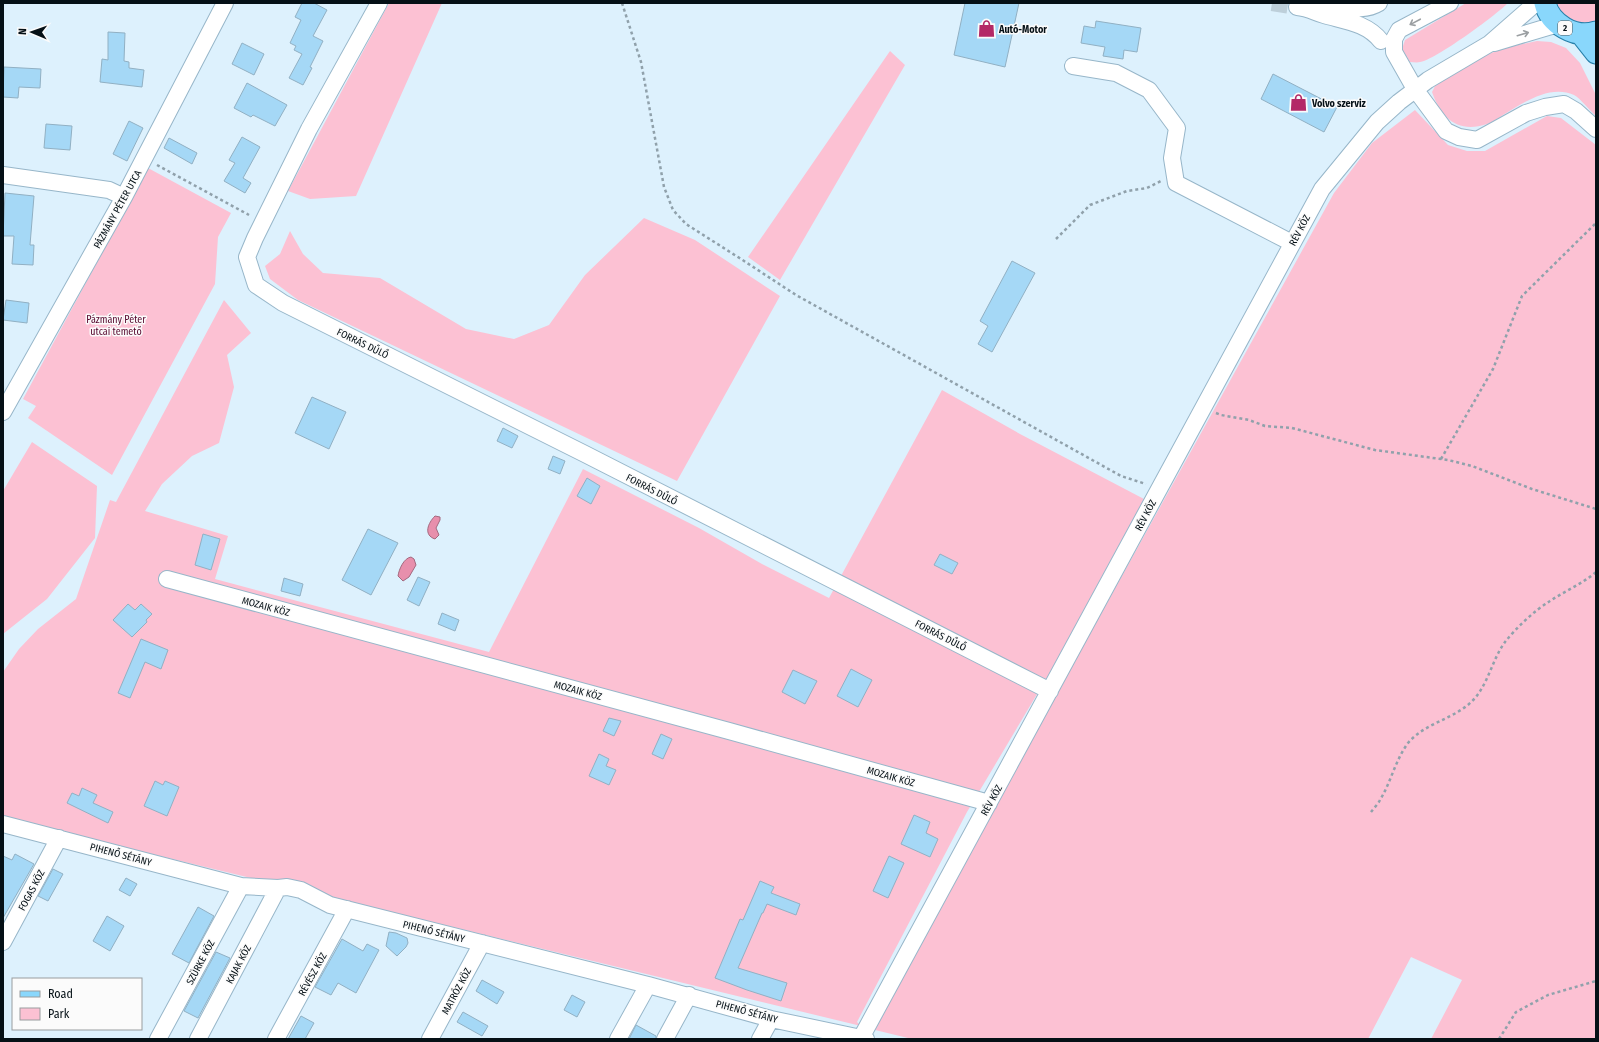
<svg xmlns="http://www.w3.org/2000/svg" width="1599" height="1042" viewBox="0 0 1599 1042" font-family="'Fira Sans Condensed',sans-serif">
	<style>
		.green { fill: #fcc1d3 }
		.water { fill: #e78fac; stroke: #a3697f }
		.building { fill: #a5d8f6; stroke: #91b0c3 }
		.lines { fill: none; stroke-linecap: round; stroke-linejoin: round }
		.minor-tunnel { stroke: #bdcfda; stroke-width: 16; stroke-dasharray: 16 8; stroke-linecap: butt }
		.minor-casing { stroke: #97b6c9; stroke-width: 18 }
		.major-casing { stroke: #2780aa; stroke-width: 23 }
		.path { stroke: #90a1ab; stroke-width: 2.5; stroke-dasharray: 3 3; stroke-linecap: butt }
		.minor { stroke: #fff; stroke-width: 16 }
		.major { stroke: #89d7fc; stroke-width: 21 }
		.oneway { stroke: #9b9fa2 }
		.labels { text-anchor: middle; stroke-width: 3; stroke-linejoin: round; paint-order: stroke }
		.shield { fill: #fbfbfb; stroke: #4f565b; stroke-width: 1 }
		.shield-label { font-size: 9px; font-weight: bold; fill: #051016 }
		.poi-label { font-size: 10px; font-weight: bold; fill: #051016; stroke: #fbfbfb; text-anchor: start }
		.street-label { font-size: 10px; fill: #051016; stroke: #fbfbfb }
		.park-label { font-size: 10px; fill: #56072d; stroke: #fbfbfb }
	</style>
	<rect width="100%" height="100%" fill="#ddf1fd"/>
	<path class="green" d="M 389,3 L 442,3 L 356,196 L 310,199 L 288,191 Z
		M 1466,3 L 1508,3 C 1495,16 1435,60 1420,62 C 1417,63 1413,62 1410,62 L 1402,49 L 1405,40 Z
		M 1556,3 L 1596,3 L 1596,21 C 1579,28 1563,18 1556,3 Z
		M 1537,41 L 1551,42 L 1566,48 L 1580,63 L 1596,95 L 1596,116 C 1590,111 1580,98 1574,95 C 1550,84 1523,103 1503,115 C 1498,118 1493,122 1487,124 C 1458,134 1441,118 1432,92 L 1435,86 L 1476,59 L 1504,48 Z
		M 890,51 L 905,65 L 780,280 L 748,257 Z
		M 1415,110 L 1448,145 L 1467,151 L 1485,151 L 1547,116 L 1561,118 L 1596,145 L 1596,1039 L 1431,1039 L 1462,980 L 1411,957 L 1368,1039 L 912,1039 L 871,1029 L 1334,193 L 1372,143 Z
		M 148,168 L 231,213 L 218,237 L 215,284 L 112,475 L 28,418 L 36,406 L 23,399 Z
		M 644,218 L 695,240 L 780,296 L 677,481 L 298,300 L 270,279 L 265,266 L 280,254 L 290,231 L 303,254 L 323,273 L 380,278 L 466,329 L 514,339 L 549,325 L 585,275 Z
		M 224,300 L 251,333 L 227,355 L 234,387 L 219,443 L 192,456 L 162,484 L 145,511 L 228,536 L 215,579 L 489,652 L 583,469 L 699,528 L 762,564 L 829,598 L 942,390 L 1020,434 L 1144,499 L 1049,674 L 967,812 L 857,1022 L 861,1026 L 3,818 L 3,672 L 19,649 L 38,629 L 76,599 L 110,500 L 116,502 Z
		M 32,442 L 97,486 L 95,538 L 47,599 L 3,634 L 3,491 Z"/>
	<path class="water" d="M 435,516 L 440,517 L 440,520 L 436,528 L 439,535 L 435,539 C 423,535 428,523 435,516 Z
		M 411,557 L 414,559 L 416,565 L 409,577 L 403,581 L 398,576 C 399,569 404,558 411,557 Z"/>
	<path class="building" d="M 302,3 L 314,3 L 327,10 L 313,36 L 323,41 L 310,67 L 312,68 L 303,85 L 289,78 L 302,54 L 294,50 L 296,46 L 290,43 L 301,20 L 295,17 Z
		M 965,3 L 1019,3 L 1005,67 L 954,55 Z
		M 1096,21 L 1141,28 L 1137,52 L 1124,50 L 1123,59 L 1103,56 L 1105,47 L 1081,43 L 1084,26 L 1095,28 Z
		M 108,32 L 125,33 L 124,61 L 129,62 L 129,68 L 144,70 L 142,87 L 100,82 L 102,59 L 108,60 Z
		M 242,43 L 264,54 L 254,75 L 232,64 Z
		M 4,67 L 41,69 L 40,88 L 19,87 L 18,98 L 3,97 Z
		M 1273,74 L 1337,107 L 1324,132 L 1261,99 Z
		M 247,83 L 287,105 L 275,126 L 253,115 L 251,117 L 234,108 Z
		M 129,121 L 143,128 L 127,161 L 113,154 Z
		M 46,124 L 72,126 L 70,150 L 44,148 Z
		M 242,137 L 260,147 L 243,178 L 251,183 L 245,193 L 224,181 L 235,163 L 229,160 Z
		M 169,138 L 197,153 L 192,164 L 164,148 Z
		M 5,193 L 34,196 L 30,245 L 34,245 L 33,265 L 12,264 L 14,236 L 3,236 Z
		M 1012,261 L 1035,273 L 992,352 L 978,344 L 988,326 L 980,321 Z
		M 6,300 L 29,303 L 27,323 L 3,320 Z
		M 312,397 L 346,412 L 329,449 L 295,433 Z
		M 503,428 L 518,436 L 512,448 L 497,441 Z
		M 553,456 L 565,461 L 560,474 L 548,469 Z
		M 587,478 L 600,486 L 591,504 L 577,496 Z
		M 368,529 L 398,543 L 371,595 L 342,580 Z
		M 203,534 L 220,539 L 211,570 L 195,565 Z
		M 940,554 L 958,563 L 952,574 L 934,565 Z
		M 418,577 L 430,582 L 419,606 L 407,600 Z
		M 284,578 L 303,584 L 300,596 L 281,591 Z
		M 128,604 L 135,610 L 141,604 L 152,614 L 146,620 L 147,622 L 132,637 L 113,620 Z
		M 442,613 L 459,620 L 455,631 L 438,624 Z
		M 141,639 L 168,650 L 161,669 L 145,662 L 130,698 L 118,693 Z
		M 851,669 L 872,680 L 858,707 L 837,696 Z
		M 793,670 L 817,681 L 805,704 L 782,692 Z
		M 609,718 L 621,721 L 614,736 L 603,731 Z
		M 661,734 L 672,739 L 663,759 L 652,754 Z
		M 599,754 L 609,759 L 606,766 L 616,770 L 609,785 L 589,776 Z
		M 155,781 L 163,785 L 165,781 L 179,787 L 167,816 L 144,806 Z
		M 82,788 L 97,795 L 93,803 L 113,812 L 108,823 L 67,803 L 72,793 L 79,796 Z
		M 914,815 L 930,822 L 926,833 L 938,839 L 930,857 L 901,844 Z
		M 15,854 L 34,864 L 3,918 L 3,856 L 12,860 Z
		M 889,856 L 904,863 L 888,898 L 873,891 Z
		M 53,869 L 63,874 L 48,901 L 38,896 Z
		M 126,878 L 137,884 L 130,896 L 119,890 Z
		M 760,881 L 774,887 L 771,893 L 800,904 L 796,915 L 767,904 L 763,913 L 762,913 L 738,968 L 787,983 L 781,1001 L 747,990 L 715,978 L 740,919 L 743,920 Z
		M 198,907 L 214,916 L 189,963 L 172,954 Z
		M 107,916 L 124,926 L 110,951 L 93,941 Z
		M 389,932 L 396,933 L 407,938 L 408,943 L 406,947 L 397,956 L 386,946 Z
		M 342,939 L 363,951 L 367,944 L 379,950 L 356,993 L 338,983 L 331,995 L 315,987 Z
		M 216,952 L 230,958 L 198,1018 L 184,1011 Z
		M 482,980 L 504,992 L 497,1004 L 476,991 Z
		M 572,995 L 585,1002 L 577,1017 L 564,1010 Z
		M 463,1012 L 488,1026 L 482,1036 L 457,1022 Z
		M 301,1016 L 314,1023 L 305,1039 L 288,1039 Z
		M 636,1025 L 656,1036 L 656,1039 L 629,1039 Z"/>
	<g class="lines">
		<path class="minor-tunnel" d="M 1272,3 L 1297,7"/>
		<defs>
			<path id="minor" d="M 379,3 L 309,129 L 255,238 L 247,257 L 256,285 L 283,303 L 585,454 L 1050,691
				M 1450,3 L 1399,30 L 1394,39 L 1394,52 L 1415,89 L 1446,131 L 1459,137 L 1477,140 L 1526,113 L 1545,107 L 1564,104 L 1576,111 L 1596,129
				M 1297,7 C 1308,8 1314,12 1324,15 C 1345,21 1367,23 1381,41
				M 1309,8 C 1331,0 1358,16 1379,3
				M 1494,43 L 1558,24
				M 1073,66 L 1116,73 L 1149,90 L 1177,128 L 1172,158 L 1176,183 L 1292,243
				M 3,175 L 109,190 L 124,197
				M 3,412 L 124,197 L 225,3
				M 167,579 L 729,731 L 989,803
				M 3,824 L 241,886 L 278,888 L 287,887 L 301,890 L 330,905 L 648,985 L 771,1019 L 866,1039
				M 3,942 L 59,838
				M 861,1038 L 1322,189 L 1377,122 L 1399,102 L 1428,80 L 1489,44 L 1536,3
				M 158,1039 L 241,886
				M 198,1039 L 278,888
				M 276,1039 L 347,909
				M 430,1039 L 482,943
				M 618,1039 L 648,985
				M 665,1039 L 689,995
				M 760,1039 L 771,1019"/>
			<path id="major" d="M 1545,3 C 1550,24 1575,39 1596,32
				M 1581,34 L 1596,53"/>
		</defs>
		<use href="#minor" class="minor-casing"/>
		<use href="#major" class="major-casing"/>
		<path class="path" d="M 622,3 L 641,62 L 664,187 L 673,210 L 686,224 L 741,259 L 796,295 L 1121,476 L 1146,484
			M 157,165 L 249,215
			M 1056,239 L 1090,205 L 1127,191 L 1147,188 L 1161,181
			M 1216,413 L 1221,415 L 1249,420 L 1265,426 L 1292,428 L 1375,450 L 1448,460 L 1472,466 L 1532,489 L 1596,509
			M 1441,459 L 1493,369 L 1522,296 L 1596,223
			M 1371,812 C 1374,808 1378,804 1380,800 C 1391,782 1395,761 1408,743 C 1424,724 1450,720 1469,704 C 1488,688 1491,661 1505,642 C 1516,628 1535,610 1550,601 C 1565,591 1582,584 1596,572
			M 1499,1039 L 1516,1012 L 1548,995 L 1596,981"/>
		<use href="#minor" class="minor"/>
		<use href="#major" class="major"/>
	</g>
	<defs><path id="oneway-shaft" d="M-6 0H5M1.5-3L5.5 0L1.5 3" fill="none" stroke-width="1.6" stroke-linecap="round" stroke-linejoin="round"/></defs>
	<g class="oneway">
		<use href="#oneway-shaft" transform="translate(1415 22) rotate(152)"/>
		<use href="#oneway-shaft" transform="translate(1523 34) rotate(-16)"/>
	</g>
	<defs>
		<symbol id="shop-bare" viewBox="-9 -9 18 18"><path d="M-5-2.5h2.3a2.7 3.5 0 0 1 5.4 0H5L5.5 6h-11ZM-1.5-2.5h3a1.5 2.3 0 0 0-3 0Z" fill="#b32967" stroke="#fbfbfb" stroke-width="2.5" paint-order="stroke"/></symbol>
	</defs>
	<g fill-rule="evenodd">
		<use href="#shop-bare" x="974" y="16" width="25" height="25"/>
		<use href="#shop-bare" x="1286" y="90" width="25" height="25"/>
	</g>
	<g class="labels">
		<rect class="shield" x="1558" y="21" width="14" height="14" rx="3"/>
		<g class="shield-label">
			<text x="1565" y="31">2</text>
		</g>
		<g class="poi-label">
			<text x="999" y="33">Autó-Motor</text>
			<text x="1312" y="107">Volvo szerviz</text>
		</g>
		<g class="street-label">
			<text transform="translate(117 209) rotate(-61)" y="4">PÁZMÁNY PÉTER UTCA</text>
			<text transform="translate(1299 230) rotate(-62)" y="4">RÉV KÖZ</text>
			<text transform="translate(363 343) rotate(26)" y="4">FORRÁS DŰLŐ</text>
			<text transform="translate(652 489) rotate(27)" y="4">FORRÁS DŰLŐ</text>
			<text transform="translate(1145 515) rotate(-62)" y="4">RÉV KÖZ</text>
			<text transform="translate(266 606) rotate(15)" y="4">MOZAIK KÖZ</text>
			<text transform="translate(941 635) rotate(27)" y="4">FORRÁS DŰLŐ</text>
			<text transform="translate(578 690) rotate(15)" y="4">MOZAIK KÖZ</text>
			<text transform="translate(891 776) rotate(16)" y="4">MOZAIK KÖZ</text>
			<text transform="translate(991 800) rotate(-61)" y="4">RÉV KÖZ</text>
			<text transform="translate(121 854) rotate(15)" y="4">PIHENŐ SÉTÁNY</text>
			<text transform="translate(31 890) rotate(-62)" y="4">FOGAS KÖZ</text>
			<text transform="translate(434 931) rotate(14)" y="4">PIHENŐ SÉTÁNY</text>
			<text transform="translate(200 962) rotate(-62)" y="4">SZÜRKE KÖZ</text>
			<text transform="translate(238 964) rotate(-62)" y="4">KAJAK KÖZ</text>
			<text transform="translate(312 974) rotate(-61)" y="4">RÉVÉSZ KÖZ</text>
			<text transform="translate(456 991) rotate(-62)" y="4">MATRÓZ KÖZ</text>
			<text transform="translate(747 1011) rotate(15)" y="4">PIHENŐ SÉTÁNY</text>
		</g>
		<g class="park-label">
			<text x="116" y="323">Pázmány Péter<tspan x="116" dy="12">utcai temető</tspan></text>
		</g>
	</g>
	<rect width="1599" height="1042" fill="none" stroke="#051016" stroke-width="8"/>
	<rect x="12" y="978" width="130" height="52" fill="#fbfbfb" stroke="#999d9f"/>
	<rect x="20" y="991" width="20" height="6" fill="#89d7fc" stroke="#999d9f"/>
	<text x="48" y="998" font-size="12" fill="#051016">Road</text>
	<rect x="20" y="1008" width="20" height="12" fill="#fcc1d3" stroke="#999d9f"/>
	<text x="48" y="1018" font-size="12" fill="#051016">Park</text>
	<g transform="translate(32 32) rotate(272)" stroke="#fbfbfb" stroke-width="3" paint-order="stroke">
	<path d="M0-3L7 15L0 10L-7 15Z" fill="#051016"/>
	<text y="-6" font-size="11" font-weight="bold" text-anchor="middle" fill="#051016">N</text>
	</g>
</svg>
